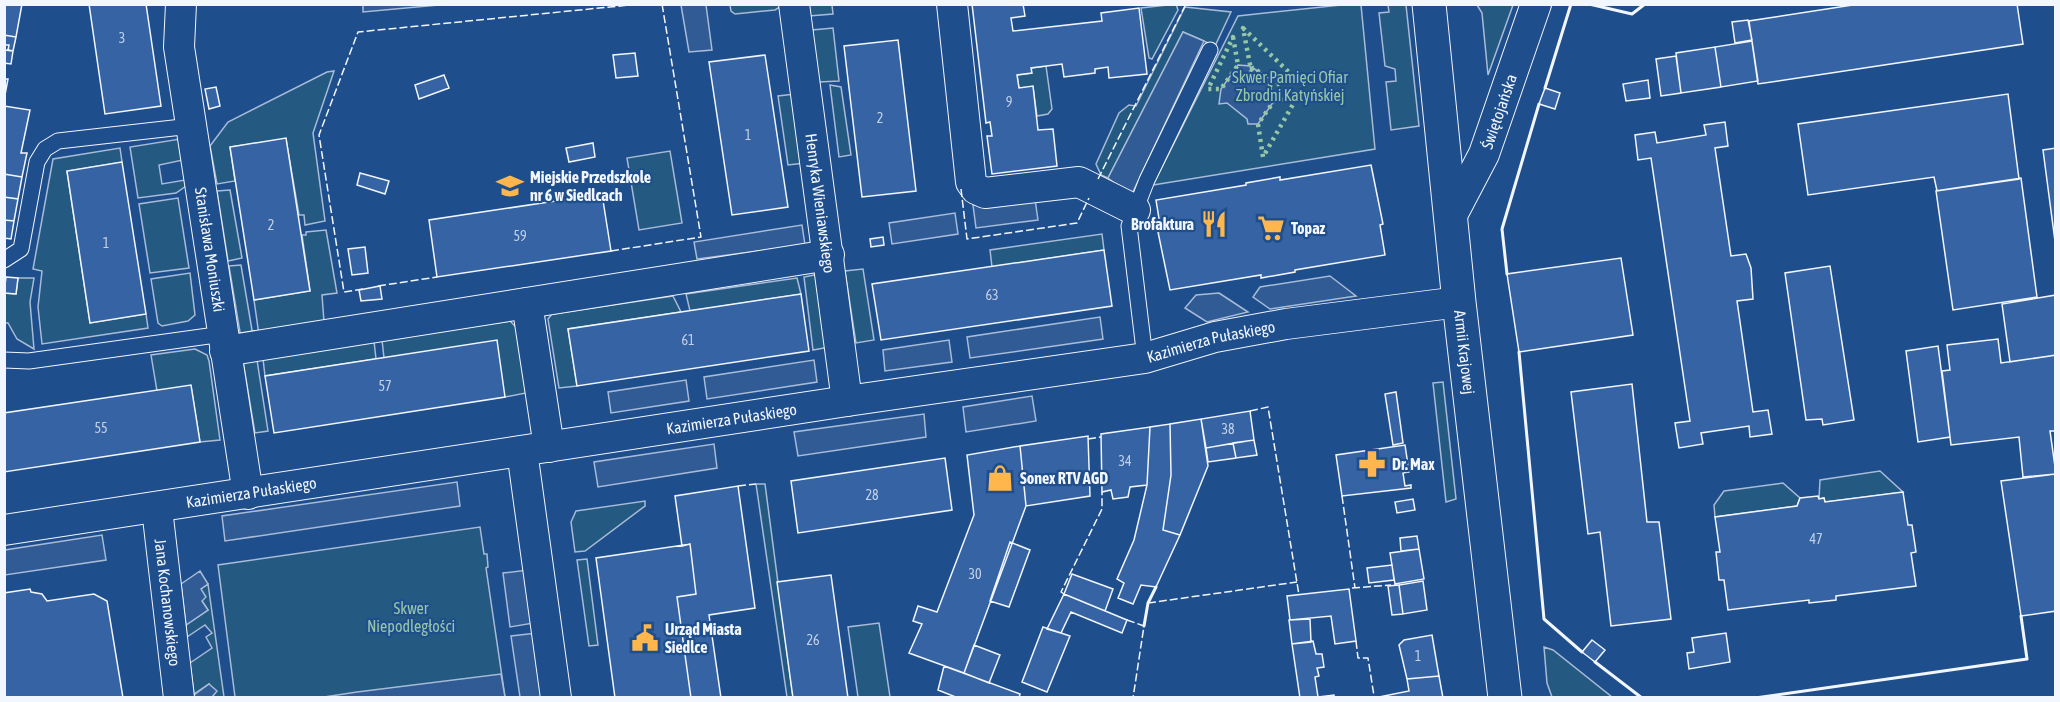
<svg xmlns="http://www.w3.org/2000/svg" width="2060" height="702" viewBox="0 0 2060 702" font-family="'Asap Condensed',sans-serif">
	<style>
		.green { fill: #245a82; stroke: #a8bbd7; stroke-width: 1.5 }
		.parking { fill: #305b95; stroke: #a8bbd7; stroke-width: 1.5 }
		.building { fill: #3563a3; stroke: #f2f6ff; stroke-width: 1.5 }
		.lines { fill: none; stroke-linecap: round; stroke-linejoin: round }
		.service-casing { stroke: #f2f6ff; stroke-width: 17 }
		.minor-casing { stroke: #f2f6ff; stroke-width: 32 }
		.tertiary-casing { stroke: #f2f6ff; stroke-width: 35 }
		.service { stroke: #1f4e8c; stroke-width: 15 }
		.minor { stroke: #1f4e8c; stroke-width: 30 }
		.tertiary { stroke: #1f4e8c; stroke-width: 33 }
		.hedge { stroke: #97c8a6; stroke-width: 4.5; stroke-dasharray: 3 4.5; stroke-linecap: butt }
		.fence { stroke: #f2f6ff; stroke-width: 1.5; stroke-dasharray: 8 3; stroke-linecap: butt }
		.wall { stroke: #f2f6ff; stroke-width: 3 }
		.labels { text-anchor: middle; stroke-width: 4.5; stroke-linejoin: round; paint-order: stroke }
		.number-label { font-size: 14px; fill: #c3d1e8 }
		.park-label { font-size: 16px; fill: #97c8a6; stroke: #1f4e8c }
		.street-label { font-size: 16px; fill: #f2f6ff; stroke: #1f4e8c }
		.poi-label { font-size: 16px; font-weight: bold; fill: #f2f6ff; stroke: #1f4e8c; text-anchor: start }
	</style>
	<rect width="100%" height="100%" fill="#1f4e8c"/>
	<path class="green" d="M 1176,4 L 1178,10 L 1152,59 L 1149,58 L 1141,8 Z
		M 730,5 L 783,5 L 775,10 L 735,14 L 731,11 Z
		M 807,5 L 832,5 L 833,14 L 809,16 Z
		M 1341,5 L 1361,5 L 1375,149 L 1153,185 L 1238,16 Z
		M 1388,5 L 1406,5 L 1419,126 L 1391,130 L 1386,82 L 1396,81 L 1395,69 L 1385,66 L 1379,13 L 1389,12 Z
		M 1477,5 L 1513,5 L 1488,75 L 1482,13 Z
		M 1185,7 L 1231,12 L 1215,46 L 1183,32 L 1108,178 L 1101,175 L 1096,164 L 1119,113 L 1129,105 L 1136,106 Z
		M 833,28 L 839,81 L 819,82 L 812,30 Z
		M 1046,66 L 1052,109 L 1048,114 L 1037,116 L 1033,87 L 1019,88 L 1017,75 L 1031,73 L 1031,68 Z
		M 334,71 L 313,133 L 325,221 L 305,225 L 304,215 L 299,215 L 286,139 L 230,147 L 235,181 L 217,184 L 210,146 L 228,122 L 327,72 Z
		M 830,85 L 841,87 L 851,155 L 839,157 Z
		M 795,94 L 805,163 L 788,165 L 778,96 Z
		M 180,139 L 183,160 L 159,165 L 162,184 L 185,180 L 186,186 L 176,193 L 138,198 L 130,147 Z
		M 120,148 L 122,162 L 67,171 L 90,323 L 146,314 L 148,328 L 42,344 L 38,307 L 42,271 L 33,269 L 53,159 Z
		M 670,151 L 682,223 L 639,230 L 627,158 Z
		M 230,190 L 242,258 L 228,261 L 217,191 Z
		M 178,198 L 189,268 L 150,273 L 139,204 Z
		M 326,230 L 337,293 L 322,295 L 324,322 L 259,335 L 254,300 L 310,291 L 302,235 L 306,235 L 306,232 Z
		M 1102,234 L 1104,250 L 992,267 L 990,250 Z
		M 241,265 L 253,336 L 241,338 L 229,266 Z
		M 863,269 L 874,340 L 856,343 L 845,271 Z
		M 190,273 L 195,315 L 188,321 L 162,326 L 158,323 L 151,279 Z
		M 824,273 L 835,346 L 813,350 L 804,277 Z
		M 18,278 L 34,278 L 30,302 L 34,349 L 17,339 L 8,323 L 5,323 L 4,293 L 16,294 Z
		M 797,278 L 801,294 L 690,311 L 686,294 Z
		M 673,296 L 681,312 L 568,329 L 577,386 L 559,388 L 548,319 L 552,314 Z
		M 510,321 L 517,328 L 526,393 L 505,397 L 384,358 L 382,340 Z
		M 374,341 L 376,359 L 265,376 L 263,359 Z
		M 195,349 L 207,355 L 209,361 L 220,440 L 200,442 L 191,386 L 157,391 L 151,355 Z
		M 257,360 L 268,431 L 255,433 L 243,361 Z
		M 1443,382 L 1456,499 L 1446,502 L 1433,383 Z
		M 1880,471 L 1903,492 L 1825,502 L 1824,498 L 1819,499 L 1820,480 Z
		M 1783,483 L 1800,498 L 1797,506 L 1715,517 L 1714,505 L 1724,491 Z
		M 756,484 L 765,484 L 793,697 L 787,697 Z
		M 645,501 L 645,506 L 585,551 L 575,552 L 571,522 L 576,511 Z
		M 480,527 L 484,554 L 487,554 L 488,567 L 486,568 L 505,697 L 235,697 L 218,565 Z
		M 587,559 L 598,645 L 589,646 L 577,560 Z
		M 208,584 L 224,697 L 212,697 L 209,684 L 194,694 L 190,663 L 212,648 L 206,637 L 212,633 L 205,625 L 187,637 L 186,625 L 208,610 L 202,601 L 201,589 Z
		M 879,623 L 890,697 L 858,697 L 848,627 Z
		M 1544,647 L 1553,650 L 1612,697 L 1552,697 L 1547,683 Z"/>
	<path class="parking" d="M 363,4 L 438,4 L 438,5 L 363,12 Z
		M 681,5 L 706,5 L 712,50 L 689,52 Z
		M 1183,32 L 1204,41 L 1131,196 L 1108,178 Z
		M 1238,65 L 1250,66 L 1251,70 L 1253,68 L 1272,80 L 1270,84 L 1274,101 L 1258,124 L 1248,124 L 1247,119 L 1227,103 L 1219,104 L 1221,89 Z
		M 1035,199 L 1038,220 L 976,228 L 973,205 Z
		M 955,213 L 958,234 L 892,244 L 889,223 Z
		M 802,225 L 805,245 L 697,259 L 694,242 Z
		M 1330,276 L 1356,296 L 1270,309 L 1253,297 L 1260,287 Z
		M 1219,293 L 1248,312 L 1207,322 L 1185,308 L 1196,295 Z
		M 1100,317 L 1103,339 L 970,358 L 967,337 Z
		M 949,340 L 952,362 L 885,371 L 883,350 Z
		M 814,360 L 817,382 L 707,399 L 704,377 Z
		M 686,380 L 689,401 L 611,413 L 608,392 Z
		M 1032,396 L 1036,421 L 966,432 L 963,407 Z
		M 924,414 L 926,437 L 798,456 L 794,432 Z
		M 714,444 L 717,468 L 598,487 L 594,462 Z
		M 457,482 L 460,506 L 225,541 L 222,516 Z
		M 102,535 L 106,560 L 5,575 L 5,550 Z
		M 528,570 L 534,623 L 510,627 L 503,573 Z
		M 200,571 L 208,584 L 201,589 L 206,597 L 202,601 L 208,610 L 186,625 L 181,584 Z
		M 537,633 L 545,697 L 520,697 L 511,636 Z
		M 501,674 L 505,697 L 324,697 L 357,692 Z
		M 209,684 L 217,691 L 212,697 L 194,697 L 194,695 Z"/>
	<path class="building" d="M 4,4 L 22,4 L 16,37 L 4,35 Z
		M 89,4 L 146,4 L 161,106 L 105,114 Z
		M 972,4 L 1023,4 L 1025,16 L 1011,18 L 1013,31 L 1102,21 L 1101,13 L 1139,8 L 1147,74 L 1109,78 L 1108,67 L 1095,69 L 1095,73 L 1064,77 L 1062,64 L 1031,68 L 1032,73 L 1017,75 L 1019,88 L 1033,86 L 1038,130 L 1053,129 L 1057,166 L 992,174 L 987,136 L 992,136 L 990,122 L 986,123 Z
		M 1859,4 L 2017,4 L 2023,44 L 1758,84 L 1749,21 Z
		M 1748,20 L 1752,40 L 1735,43 L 1732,22 Z
		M 4,35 L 16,37 L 13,51 L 8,50 L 9,45 L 4,45 Z
		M 898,40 L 916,191 L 862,197 L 844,46 Z
		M 1752,41 L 1758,81 L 1721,87 L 1715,47 Z
		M 1715,47 L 1721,87 L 1681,93 L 1676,53 Z
		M 4,50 L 13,51 L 11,64 L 4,63 Z
		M 635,53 L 638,76 L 616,78 L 613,55 Z
		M 765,55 L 788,207 L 732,215 L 709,62 Z
		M 1676,56 L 1681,93 L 1661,96 L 1656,59 Z
		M 444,75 L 449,88 L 419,99 L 415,85 Z
		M 4,79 L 8,79 L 4,100 Z
		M 1648,80 L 1650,98 L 1626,101 L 1623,84 Z
		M 216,87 L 220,106 L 209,109 L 205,89 Z
		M 1545,88 L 1560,93 L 1555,109 L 1539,104 Z
		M 2008,94 L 2019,179 L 1937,191 L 1934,177 L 1808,195 L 1798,124 Z
		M 4,106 L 30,110 L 21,153 L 27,153 L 22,177 L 4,174 Z
		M 1725,122 L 1728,146 L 1715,148 L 1731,256 L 1746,254 L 1751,268 L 1753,299 L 1737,301 L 1753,412 L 1768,410 L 1772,434 L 1750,437 L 1749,426 L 1701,433 L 1703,444 L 1679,448 L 1675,423 L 1690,421 L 1651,158 L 1638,160 L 1635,135 L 1655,132 L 1657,143 L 1706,135 L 1704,125 Z
		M 286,138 L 310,291 L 254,300 L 230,147 Z
		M 593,143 L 595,157 L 569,162 L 566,148 Z
		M 2056,148 L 2056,249 L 2043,150 Z
		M 122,162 L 146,314 L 90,323 L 67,171 Z
		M 1371,165 L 1383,224 L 1380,225 L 1385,255 L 1295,270 L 1295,272 L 1261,278 L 1261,275 L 1170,290 L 1158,232 L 1161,231 L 1156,200 L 1246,185 L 1246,183 L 1280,177 L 1280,180 Z
		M 360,173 L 389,181 L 385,194 L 357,185 Z
		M 4,174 L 22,177 L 18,199 L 4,197 Z
		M 2021,178 L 2037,297 L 1953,310 L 1936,191 Z
		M 602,194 L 611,251 L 437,277 L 429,220 Z
		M 4,197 L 18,199 L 14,221 L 4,220 Z
		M 4,220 L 14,221 L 11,239 L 4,238 Z
		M 883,237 L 884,245 L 871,247 L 870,239 Z
		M 365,247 L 368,273 L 352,275 L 348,249 Z
		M 1104,250 L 1112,306 L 881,340 L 872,284 Z
		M 1621,258 L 1633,335 L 1519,352 L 1507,274 Z
		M 1830,266 L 1854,420 L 1823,425 L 1822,419 L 1806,420 L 1785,273 Z
		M 6,277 L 18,278 L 16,294 L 4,293 Z
		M 380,286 L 382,299 L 361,301 L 359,290 Z
		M 801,294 L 809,351 L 577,386 L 568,329 Z
		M 2056,295 L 2056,355 L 2010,362 L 2002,304 Z
		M 1998,339 L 2001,363 L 2056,355 L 2056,431 L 2050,431 L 2056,474 L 2023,477 L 2019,437 L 1951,445 L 1942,371 L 1950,370 L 1947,345 Z
		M 497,340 L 505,397 L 274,433 L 265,376 Z
		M 1938,346 L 1950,437 L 1918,442 L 1906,351 Z
		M 1632,384 L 1647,522 L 1659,522 L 1671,619 L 1611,626 L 1600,532 L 1588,534 L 1571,392 Z
		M 191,385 L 200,442 L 4,472 L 4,413 Z
		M 1396,392 L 1403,443 L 1393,445 L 1385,394 Z
		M 1250,411 L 1254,440 L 1206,448 L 1201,419 Z
		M 1201,419 L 1208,466 L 1180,535 L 1163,530 L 1171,475 L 1170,424 Z
		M 1170,424 L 1171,475 L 1163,530 L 1180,535 L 1156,587 L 1141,585 L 1133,604 L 1118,598 L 1124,583 L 1117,579 L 1134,540 L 1147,485 L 1150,427 Z
		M 1150,427 L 1147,485 L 1130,487 L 1128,497 L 1113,499 L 1111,490 L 1102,492 L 1101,434 Z
		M 1088,436 L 1090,496 L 1026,506 L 1020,446 Z
		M 1254,440 L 1257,455 L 1236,458 L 1233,443 Z
		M 1233,443 L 1236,458 L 1208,462 L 1206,448 Z
		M 1405,445 L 1409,472 L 1403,473 L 1405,486 L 1411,485 L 1411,488 L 1342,496 L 1336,455 Z
		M 1020,446 L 1026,506 L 964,673 L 909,653 L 922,624 L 913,621 L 918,606 L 937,612 L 974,515 L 967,455 Z
		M 945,458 L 952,510 L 798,533 L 791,481 Z
		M 2056,474 L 2056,611 L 2021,616 L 2001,481 Z
		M 738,486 L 755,608 L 709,615 L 721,698 L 691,698 L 677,597 L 696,594 L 690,544 L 682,546 L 675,496 Z
		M 1903,492 L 1908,525 L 1912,525 L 1916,552 L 1911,553 L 1916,586 L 1836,596 L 1836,600 L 1809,603 L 1809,600 L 1728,610 L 1724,580 L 1719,580 L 1716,552 L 1720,552 L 1715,517 L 1797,506 L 1800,498 L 1818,496 L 1819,499 L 1824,498 L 1825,502 Z
		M 1413,499 L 1415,510 L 1397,513 L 1395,502 Z
		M 1417,536 L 1419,549 L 1401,551 L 1400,538 Z
		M 1010,542 L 1030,550 L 1009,607 L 990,601 Z
		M 690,544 L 696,594 L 677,597 L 691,698 L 615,698 L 596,558 Z
		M 1419,549 L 1424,579 L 1395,584 L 1390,553 Z
		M 1392,565 L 1394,580 L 1369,583 L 1367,568 Z
		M 1072,574 L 1113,589 L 1105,611 L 1064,594 Z
		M 831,575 L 848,698 L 793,698 L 777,582 Z
		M 1423,581 L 1427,610 L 1403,614 L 1399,585 Z
		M 1399,585 L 1403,614 L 1392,615 L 1388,586 Z
		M 30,589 L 31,592 L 42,594 L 47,601 L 94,594 L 107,601 L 123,698 L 4,698 L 4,593 Z
		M 1349,589 L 1356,641 L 1335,644 L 1331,616 L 1290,620 L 1287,596 Z
		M 1064,594 L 1127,620 L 1122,633 L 1071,612 L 1061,633 L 1047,629 Z
		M 1310,619 L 1311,642 L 1292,644 L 1289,620 Z
		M 1043,627 L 1070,636 L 1047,692 L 1022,682 Z
		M 1726,633 L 1730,662 L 1689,669 L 1687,653 L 1694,652 L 1692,638 Z
		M 1432,635 L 1439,676 L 1407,679 L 1399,645 L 1404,640 Z
		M 1592,640 L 1605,650 L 1595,662 L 1582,652 Z
		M 1313,641 L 1316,654 L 1322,654 L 1324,667 L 1317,668 L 1319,676 L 1315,677 L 1318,697 L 1334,695 L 1334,698 L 1300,698 L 1292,644 Z
		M 974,645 L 1000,655 L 989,683 L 964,673 Z
		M 944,666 L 1020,694 L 1019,698 L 958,698 L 938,690 Z
		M 1439,676 L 1443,698 L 1374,698 L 1409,691 L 1407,679 Z"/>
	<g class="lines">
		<defs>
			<path id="service" d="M 4,260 L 21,249 L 37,162 L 45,149 L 58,141 L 191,126
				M 1145,358 L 1129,226 L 1147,180 L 1210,50
				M 4,360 L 29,361 L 223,334"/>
			<g id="minor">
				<path id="s1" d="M 181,4 L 179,47 L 248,494"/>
				<path id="s2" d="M 794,4 L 847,401"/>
				<path d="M 952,4 L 971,182 L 976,189 L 985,193 L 1079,182 L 1135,210"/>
				<path id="s3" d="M 1452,215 L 1484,154 L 1536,4"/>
				<path d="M 527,303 L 549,447"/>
				<path d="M 225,351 L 829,255"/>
				<path d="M 522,451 L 556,698"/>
				<path id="s4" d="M 157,509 L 179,698"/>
				<path id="s5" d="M 4,530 L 847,401 L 1145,358 L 1215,337 L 1286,324 L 1459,302"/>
			</g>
			<g id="tertiary">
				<path id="s6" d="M 1429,4 L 1459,302 L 1505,698"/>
			</g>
		</defs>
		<use href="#service" class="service-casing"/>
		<use href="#minor" class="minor-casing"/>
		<use href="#tertiary" class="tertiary-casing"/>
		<use href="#service" class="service"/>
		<use href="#minor" class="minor"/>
		<use href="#tertiary" class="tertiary"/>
		<path class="hedge" d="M 1243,28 L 1298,81 L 1289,83 L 1289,78 L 1278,79 L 1278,84 L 1270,85 L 1272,80 L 1253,68 L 1251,70 Z
			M 1233,37 L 1238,65 L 1221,89 L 1208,89 Z
			M 1300,92 L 1263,157 L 1258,124 L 1274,101 L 1291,98 L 1291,93 Z"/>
		<path class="fence" d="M 1098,179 L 1186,4
			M 961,189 L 967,239 L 1077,223 L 1089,198
			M 611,251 L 701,237 L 662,4
			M 378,286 L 437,277
			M 363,289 L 344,292 L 319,135 L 358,32 L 640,4
			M 1250,411 L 1268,407 L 1299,595
			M 1088,439 L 1101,437
			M 738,486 L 756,484
			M 1342,496 L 1355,588
			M 1352,588 L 1391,585
			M 1064,594 L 1061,592 L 1102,509 L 1102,492
			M 1148,603 L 1297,582
			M 1127,620 L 1144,626 L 1133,698
			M 1356,641 L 1358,658 L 1368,658 L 1374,696"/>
		<path class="wall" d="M 1589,4 L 1632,14 L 1645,4
			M 1545,88 L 1571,4
			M 1507,274 L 1502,229 L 1539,104
			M 1519,352 L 1544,619 L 1582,652
			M 1144,626 L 1148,603 L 1156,587
			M 1595,662 L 1642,698
			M 1755,698 L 2027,659 L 2021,616"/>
	</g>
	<defs>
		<symbol id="school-bare" viewBox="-9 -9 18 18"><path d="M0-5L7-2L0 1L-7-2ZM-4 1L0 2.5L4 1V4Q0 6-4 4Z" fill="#ffb74d" stroke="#1f4e8c" stroke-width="2.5" paint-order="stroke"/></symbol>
		<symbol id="restaurant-bare" viewBox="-9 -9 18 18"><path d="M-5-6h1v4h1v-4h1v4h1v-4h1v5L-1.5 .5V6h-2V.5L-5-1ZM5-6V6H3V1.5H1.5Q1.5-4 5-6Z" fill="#ffb74d" stroke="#1f4e8c" stroke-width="2.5" paint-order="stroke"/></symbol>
		<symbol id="supermarket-bare" viewBox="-9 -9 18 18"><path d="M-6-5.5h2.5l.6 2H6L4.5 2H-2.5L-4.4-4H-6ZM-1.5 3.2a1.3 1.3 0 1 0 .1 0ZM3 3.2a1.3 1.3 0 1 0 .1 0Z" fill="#ffb74d" stroke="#1f4e8c" stroke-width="2.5" paint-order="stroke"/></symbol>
		<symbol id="pharmacy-bare" viewBox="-9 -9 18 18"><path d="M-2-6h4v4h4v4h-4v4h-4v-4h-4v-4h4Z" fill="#ffb74d" stroke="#1f4e8c" stroke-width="2.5" paint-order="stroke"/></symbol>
		<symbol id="shop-bare" viewBox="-9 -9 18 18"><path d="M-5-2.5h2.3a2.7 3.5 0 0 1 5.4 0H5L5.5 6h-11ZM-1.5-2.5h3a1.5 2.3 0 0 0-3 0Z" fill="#ffb74d" stroke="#1f4e8c" stroke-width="2.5" paint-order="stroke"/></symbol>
		<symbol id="civic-bare" viewBox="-9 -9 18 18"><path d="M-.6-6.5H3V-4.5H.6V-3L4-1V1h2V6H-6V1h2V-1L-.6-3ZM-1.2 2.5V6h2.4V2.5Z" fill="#ffb74d" stroke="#1f4e8c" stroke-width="2.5" paint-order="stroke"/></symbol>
	</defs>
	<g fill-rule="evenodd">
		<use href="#school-bare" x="491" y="167" width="38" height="38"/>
		<use href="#restaurant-bare" x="1195" y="205" width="38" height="38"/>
		<use href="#supermarket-bare" x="1252" y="209" width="38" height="38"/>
		<use href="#pharmacy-bare" x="1353" y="445" width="38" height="38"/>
		<use href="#shop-bare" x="981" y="459" width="38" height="38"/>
		<use href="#civic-bare" x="626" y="619" width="38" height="38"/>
	</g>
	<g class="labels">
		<g class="number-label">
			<text x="122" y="43">3</text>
			<text x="1009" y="107">9</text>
			<text x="880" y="123">2</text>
			<text x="748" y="140">1</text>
			<text x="271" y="230">2</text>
			<text x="520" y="241">59</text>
			<text x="106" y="248">1</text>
			<text x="992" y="300">63</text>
			<text x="688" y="345">61</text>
			<text x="385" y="391">57</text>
			<text x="101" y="433">55</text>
			<text x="1228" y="434">38</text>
			<text x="1125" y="466">34</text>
			<text x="872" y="500">28</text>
			<text x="1816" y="544">47</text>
			<text x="975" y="579">30</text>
			<text x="813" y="645">26</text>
			<text x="1418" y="661">1</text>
		</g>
		<g class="park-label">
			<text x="1290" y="83">Skwer Pamięci Ofiar<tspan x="1290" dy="18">Zbrodni Katyńskiej</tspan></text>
			<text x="411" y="614">Skwer<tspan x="411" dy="18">Niepodległości</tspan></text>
		</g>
		<g class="street-label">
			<text dy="6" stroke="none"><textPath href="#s3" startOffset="114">Świętojańska</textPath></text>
			<text dy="6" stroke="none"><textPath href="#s2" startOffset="201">Henryka Wieniawskiego</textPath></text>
			<text dy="6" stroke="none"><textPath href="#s1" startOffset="248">Stanisława Moniuszki</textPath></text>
			<text dy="6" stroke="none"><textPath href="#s5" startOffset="1222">Kazimierza Pułaskiego</textPath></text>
			<text dy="6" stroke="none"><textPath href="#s6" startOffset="350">Armii Krajowej</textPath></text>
			<text dy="6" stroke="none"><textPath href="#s5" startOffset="736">Kazimierza Pułaskiego</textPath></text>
			<text dy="6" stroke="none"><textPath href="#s5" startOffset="250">Kazimierza Pułaskiego</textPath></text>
			<text dy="6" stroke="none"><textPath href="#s4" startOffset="94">Jana Kochanowskiego</textPath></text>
		</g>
		<g class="poi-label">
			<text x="530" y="183">Miejskie Przedszkole<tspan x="530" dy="18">nr 6 w Siedlcach</tspan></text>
			<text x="1194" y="230" text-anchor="end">Brofaktura</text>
			<text x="1291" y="234">Topaz</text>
			<text x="1392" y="470">Dr. Max</text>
			<text x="1020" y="484">Sonex RTV AGD</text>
			<text x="665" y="635">Urząd Miasta<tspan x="665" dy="18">Siedlce</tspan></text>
		</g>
	</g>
	<rect width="2060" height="702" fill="none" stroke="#f2f6ff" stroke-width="12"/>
</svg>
